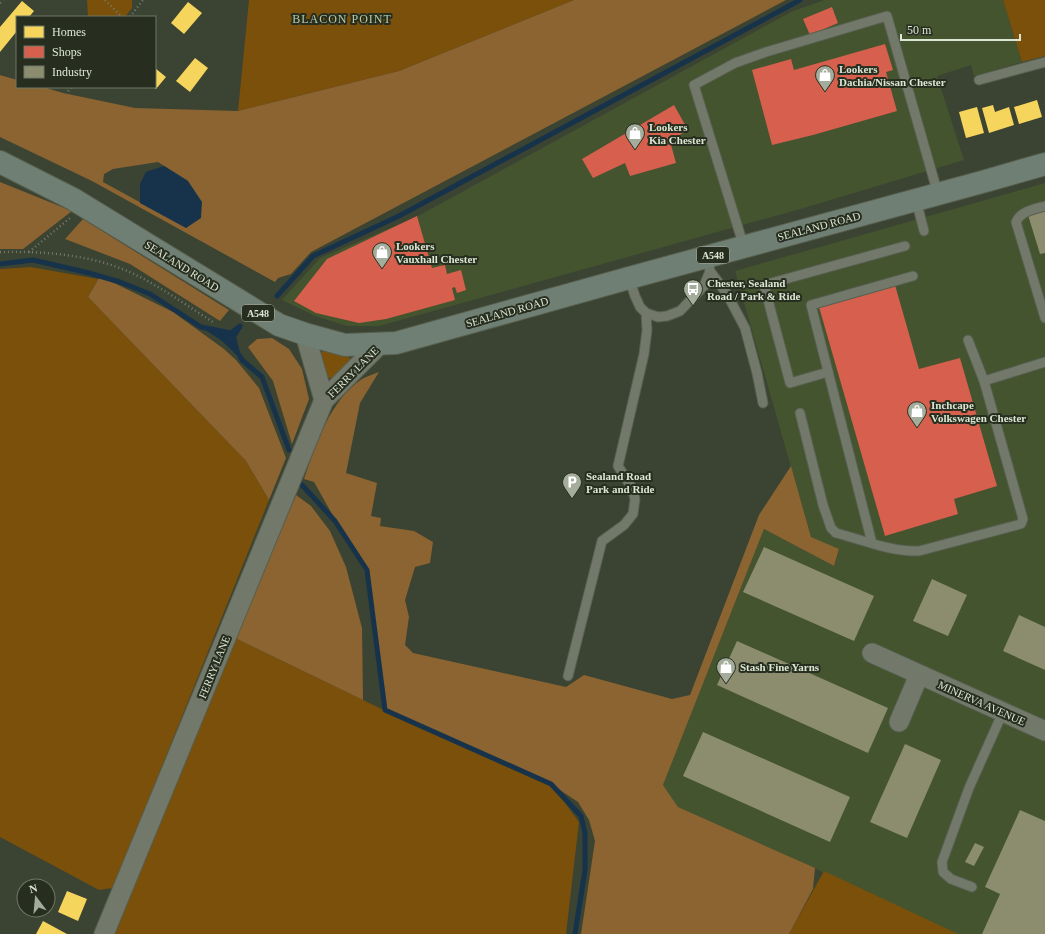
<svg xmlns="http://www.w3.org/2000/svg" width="1045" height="934" font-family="Georgia,serif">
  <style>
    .built { fill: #44542f }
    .green { fill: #7a500a }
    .forest { fill: #8b6431; fill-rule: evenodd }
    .water { fill: #16334b }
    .homes { fill: #f6d55c }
    .shops { fill: #d6604d }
    .industry { fill: #8c8c6e }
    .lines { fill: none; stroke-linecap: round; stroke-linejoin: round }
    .stream { stroke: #16334b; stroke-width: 5 }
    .lane-casing { stroke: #575f4f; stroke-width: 11 }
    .street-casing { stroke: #575f4f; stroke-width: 21 }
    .primary-casing { stroke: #575f4f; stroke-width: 24 }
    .path { stroke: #757b6e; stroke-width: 2.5; stroke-dasharray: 1 3; stroke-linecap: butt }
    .lane { stroke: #72796b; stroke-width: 9 }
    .street { stroke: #72796b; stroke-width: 19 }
    .primary { stroke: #707f74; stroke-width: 22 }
    .labels { text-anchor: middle; stroke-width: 4; stroke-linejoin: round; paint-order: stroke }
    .shield { fill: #272e1f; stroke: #a6af9d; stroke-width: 1 }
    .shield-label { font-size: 10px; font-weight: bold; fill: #dce6d3 }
    .poi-label { font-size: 11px; font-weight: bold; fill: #dce6d3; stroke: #272e1f; text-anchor: start }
    .street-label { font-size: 11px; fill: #dce6d3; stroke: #272e1f }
    .neighbourhood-label { font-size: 12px; letter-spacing: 1px; fill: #b9cca6; stroke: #272e1f }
  </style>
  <rect width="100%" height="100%" fill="#3b4332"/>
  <g class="built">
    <path d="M824,0H1003L1022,62L974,76L971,65L937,76L964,160L804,208L379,326H347L315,316L282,300L320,258L418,216L791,12Z"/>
    <path d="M1045,183V934H940L843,881L678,807L663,785L764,529L834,566L839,550L811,537L735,271Z"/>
  </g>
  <g class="green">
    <path d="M87,0H132V8L125,17H88Z"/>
    <path d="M249,0H574L399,71L238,111Z"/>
    <path d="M1003,0H1045V56L1022,62Z"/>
    <path d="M31,267L98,279L88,297L246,461L269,500L113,888L99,890L0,837V269Z"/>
    <path d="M323,351L348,355L352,362L334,379L325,377L317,356Z"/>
    <path d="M235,638L392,714L551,784L579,822L566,934H114Z"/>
    <path d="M824,871L958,934H789Z"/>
  </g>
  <g class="forest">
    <path d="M574,0H786L311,252L291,274L278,278L275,282L92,181L0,137V75L17,80V87H43L63,93L135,108L238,111L399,71ZM158,162L188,181L187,228L103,182L104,174L113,169Z"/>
    <path d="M0,182L72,211L23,249H0Z"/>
    <path d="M83,219L229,310L220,321L130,264L65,239Z"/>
    <path d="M100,276L173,312L224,349L236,360L259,388L286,458L269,500L246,461L88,297Z"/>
    <path d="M272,338L289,349L302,369L309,399L292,444L273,381L248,347L257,339Z"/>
    <path d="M379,372L360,403L346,473L377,483L371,516L381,518L380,526L414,531L433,542L430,563L415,567L405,600L409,617L405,645L413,653L566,687L584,675L672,699L690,695L759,515L791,466L811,537L839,549L834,566L764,529L663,785L678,807L815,868L813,889L789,934H581L595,841L589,820L578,802L551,784L385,710L367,570L340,528L314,482L304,479C316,444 330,400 362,379C367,376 374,374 379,372Z"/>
    <path d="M296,495L311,506L330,531L346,567L362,628L363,700L235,638Z"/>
  </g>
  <g class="water">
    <path d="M164,166L188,181L202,202L201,218L186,228L140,203V184L146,172Z"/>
    <path d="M238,325L242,328L236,337L242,360L222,341L201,327L231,332Z"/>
  </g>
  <g class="homes">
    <path d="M22,1L34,11L29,17H17V31L0,52V27Z"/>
    <path d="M188,2L202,13L184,34L171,23Z"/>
    <path d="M195,58L208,68L190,92L176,81Z"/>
    <path d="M155,68L166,77L156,89L153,87H155Z"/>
    <path d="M1037,100L1042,117L1019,124L1014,107Z"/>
    <path d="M993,105L995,112L1009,107L1014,125L989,133L982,108Z"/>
    <path d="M977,107L984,133L966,138L959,112Z"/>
    <path d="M67,891L87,899L78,921L58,912Z"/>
    <path d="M43,921L67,934H36Z"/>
  </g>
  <g class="shops">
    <path d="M832,7L838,23L810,35L803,19Z"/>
    <path d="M885,44L893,70L886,72L897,111L813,135L772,145L752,70L791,59L794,70Z"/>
    <path d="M674,105L688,130L670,141L676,163L630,176L625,163L593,178L582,159Z"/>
    <path d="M417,216L432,268L445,265L447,274L461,270L466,290L457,293L455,287L452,288L455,300L386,319L359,323L316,313L294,301L327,259Z"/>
    <path d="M895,285L919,369L960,358L997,486L954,499L958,514L885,536L819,307Z"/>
  </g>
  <g class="industry">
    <path d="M1045,210V253L1040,254L1028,215Z"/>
    <path d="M764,547L874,596L854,641L743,592Z"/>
    <path d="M932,579L967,595L948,636L913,621Z"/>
    <path d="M1019,615L1045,627V670L1003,651Z"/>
    <path d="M737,641L888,708L868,753L717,685Z"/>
    <path d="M703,732L850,797L830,842L683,776Z"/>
    <path d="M905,744L941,760L907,838L870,822Z"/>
    <path d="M1020,810L1045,821V934H982L1000,894L985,887Z"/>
    <path d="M975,843L984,847L974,866L965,862Z"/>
  </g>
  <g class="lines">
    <g class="stream">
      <path d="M0,264L33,260L89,273L120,282L150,294L201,327L231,333L240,326"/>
      <path d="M277,296L313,256L399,216L800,0"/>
      <path d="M240,356L242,360L262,377L289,450"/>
      <path d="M302,485L335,521L367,570L385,710L551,784L581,816L585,833V870L575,934"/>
    </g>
    <defs>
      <g id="lane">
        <path d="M979,80L1045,62"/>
        <path d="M916,200L924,231"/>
        <path d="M1045,206C1034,209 1021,211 1016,222L1045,318"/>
        <path d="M744,247L694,85L735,63L766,52L887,16L938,194"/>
        <path d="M707,256L710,271L727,294L745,328L757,373L763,403"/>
        <path d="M646,313L658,317L667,316L680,311L704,286L710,271"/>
        <path d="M828,372L790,383L764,285L905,246"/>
        <path d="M984,381L1045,362"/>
        <path d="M800,413L823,505L831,528L836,533C863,540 891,552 919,551L1021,524L1023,519L984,381L968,340"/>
        <path d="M872,543L811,305L913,276"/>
        <path d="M568,676L602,541L624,525L633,514L635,499L632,488L618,466L644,354L647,330L646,313L640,307L635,296L629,278"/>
        <path d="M972,887L951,879L943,872L942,862L969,788L1003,712"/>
      </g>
      <g id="street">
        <path d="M324,400L381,343"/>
        <path d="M872,653L1045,731"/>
        <path d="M899,722L919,675"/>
        <path d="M104,934L324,400L305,334"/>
      </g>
      <path id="primary" d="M0,162L73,199L279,325L305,334L345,345L396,343L629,278L982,182L1045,164"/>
    </defs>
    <use href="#lane" class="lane-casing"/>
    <use href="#street" class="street-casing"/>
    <use href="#primary" class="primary-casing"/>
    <g class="path">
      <path d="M105,0L122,17"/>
      <path d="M0,3L3,0"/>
      <path d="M130,17L143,0"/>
      <path d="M68,91L72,87"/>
      <path d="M0,252C47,251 98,255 140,277C165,290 189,307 213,322"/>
      <path d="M29,252L70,218"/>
    </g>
    <use href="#lane" class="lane"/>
    <use href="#street" class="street"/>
    <use href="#primary" class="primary"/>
  </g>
  <defs>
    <symbol id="shop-pin" viewBox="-11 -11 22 30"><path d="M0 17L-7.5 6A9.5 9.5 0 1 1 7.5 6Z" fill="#a4ad9b" stroke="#272e1f"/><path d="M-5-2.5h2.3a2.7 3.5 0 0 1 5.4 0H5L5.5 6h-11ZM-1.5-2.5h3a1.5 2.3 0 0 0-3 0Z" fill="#fff"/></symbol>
    <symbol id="bus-pin" viewBox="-11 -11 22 30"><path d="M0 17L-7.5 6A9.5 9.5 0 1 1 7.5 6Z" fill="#a4ad9b" stroke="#272e1f"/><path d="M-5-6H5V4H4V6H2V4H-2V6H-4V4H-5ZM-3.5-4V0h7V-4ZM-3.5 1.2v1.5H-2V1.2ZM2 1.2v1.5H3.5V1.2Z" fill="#fff"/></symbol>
    <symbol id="parking-pin" viewBox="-11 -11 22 30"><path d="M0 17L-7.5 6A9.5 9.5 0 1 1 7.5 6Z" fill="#a4ad9b" stroke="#272e1f"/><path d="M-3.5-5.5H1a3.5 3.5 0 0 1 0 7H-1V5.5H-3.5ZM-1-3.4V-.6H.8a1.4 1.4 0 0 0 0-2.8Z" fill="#fff"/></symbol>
  </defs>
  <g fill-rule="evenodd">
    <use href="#shop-pin" x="814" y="64" width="22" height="30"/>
    <use href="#shop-pin" x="624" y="122" width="22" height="30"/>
    <use href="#shop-pin" x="371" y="241" width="22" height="30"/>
    <use href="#bus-pin" x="682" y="278" width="22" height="30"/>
    <use href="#shop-pin" x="906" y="400" width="22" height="30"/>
    <use href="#parking-pin" x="561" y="471" width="22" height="30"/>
    <use href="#shop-pin" x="715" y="656" width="22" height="30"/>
  </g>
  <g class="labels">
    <g class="shield">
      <rect x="697" y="247" width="32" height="16" rx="3"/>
      <rect x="242" y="305" width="32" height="16" rx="3"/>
    </g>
    <g class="shield-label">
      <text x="713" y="259">A548</text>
      <text x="258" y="317">A548</text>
    </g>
    <g class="poi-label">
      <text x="839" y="73">Lookers<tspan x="839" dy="13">Dachia/Nissan Chester</tspan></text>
      <text x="649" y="131">Lookers<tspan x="649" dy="13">Kia Chester</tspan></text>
      <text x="396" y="250">Lookers<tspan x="396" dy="13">Vauxhall Chester</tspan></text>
      <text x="707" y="287">Chester, Sealand<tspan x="707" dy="13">Road / Park &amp; Ride</tspan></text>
      <text x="931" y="409">Inchcape<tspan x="931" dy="13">Volkswagen Chester</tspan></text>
      <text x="586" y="480">Sealand Road<tspan x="586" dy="13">Park and Ride</tspan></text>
      <text x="740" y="671">Stash Fine Yarns</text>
    </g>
    <g class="street-label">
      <text transform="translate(819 226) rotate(-15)" y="4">SEALAND ROAD</text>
      <text transform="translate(182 266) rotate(32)" y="4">SEALAND ROAD</text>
      <text transform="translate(507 312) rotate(-16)" y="4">SEALAND ROAD</text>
      <text transform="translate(353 372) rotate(-45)" y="4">FERRY LANE</text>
      <text transform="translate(214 667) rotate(-68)" y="4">FERRY LANE</text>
      <text transform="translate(982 703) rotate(24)" y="4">MINERVA AVENUE</text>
    </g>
    <g class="neighbourhood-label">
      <text x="342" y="23">BLACON POINT</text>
    </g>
  </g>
  <rect x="16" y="16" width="140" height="72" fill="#272e1f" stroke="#6f7867"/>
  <rect x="24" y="26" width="20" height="12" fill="#f6d55c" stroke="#6f7867"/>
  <text x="52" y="36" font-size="12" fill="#dce6d3">Homes</text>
  <rect x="24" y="46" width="20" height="12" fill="#d6604d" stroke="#6f7867"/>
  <text x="52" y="56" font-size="12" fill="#dce6d3">Shops</text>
  <rect x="24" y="66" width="20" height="12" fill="#8c8c6e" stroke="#6f7867"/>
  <text x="52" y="76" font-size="12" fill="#dce6d3">Industry</text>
  <g transform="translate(36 898) rotate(344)"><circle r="19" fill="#272e1f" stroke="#6f7867"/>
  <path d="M0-3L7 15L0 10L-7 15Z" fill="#a4ad9b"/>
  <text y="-6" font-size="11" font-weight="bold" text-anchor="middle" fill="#dce6d3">N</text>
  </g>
  <path d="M901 34v6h119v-6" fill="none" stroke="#dce6d3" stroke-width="2"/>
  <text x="907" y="34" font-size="12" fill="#dce6d3" stroke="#272e1f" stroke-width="3" paint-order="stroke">50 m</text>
</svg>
